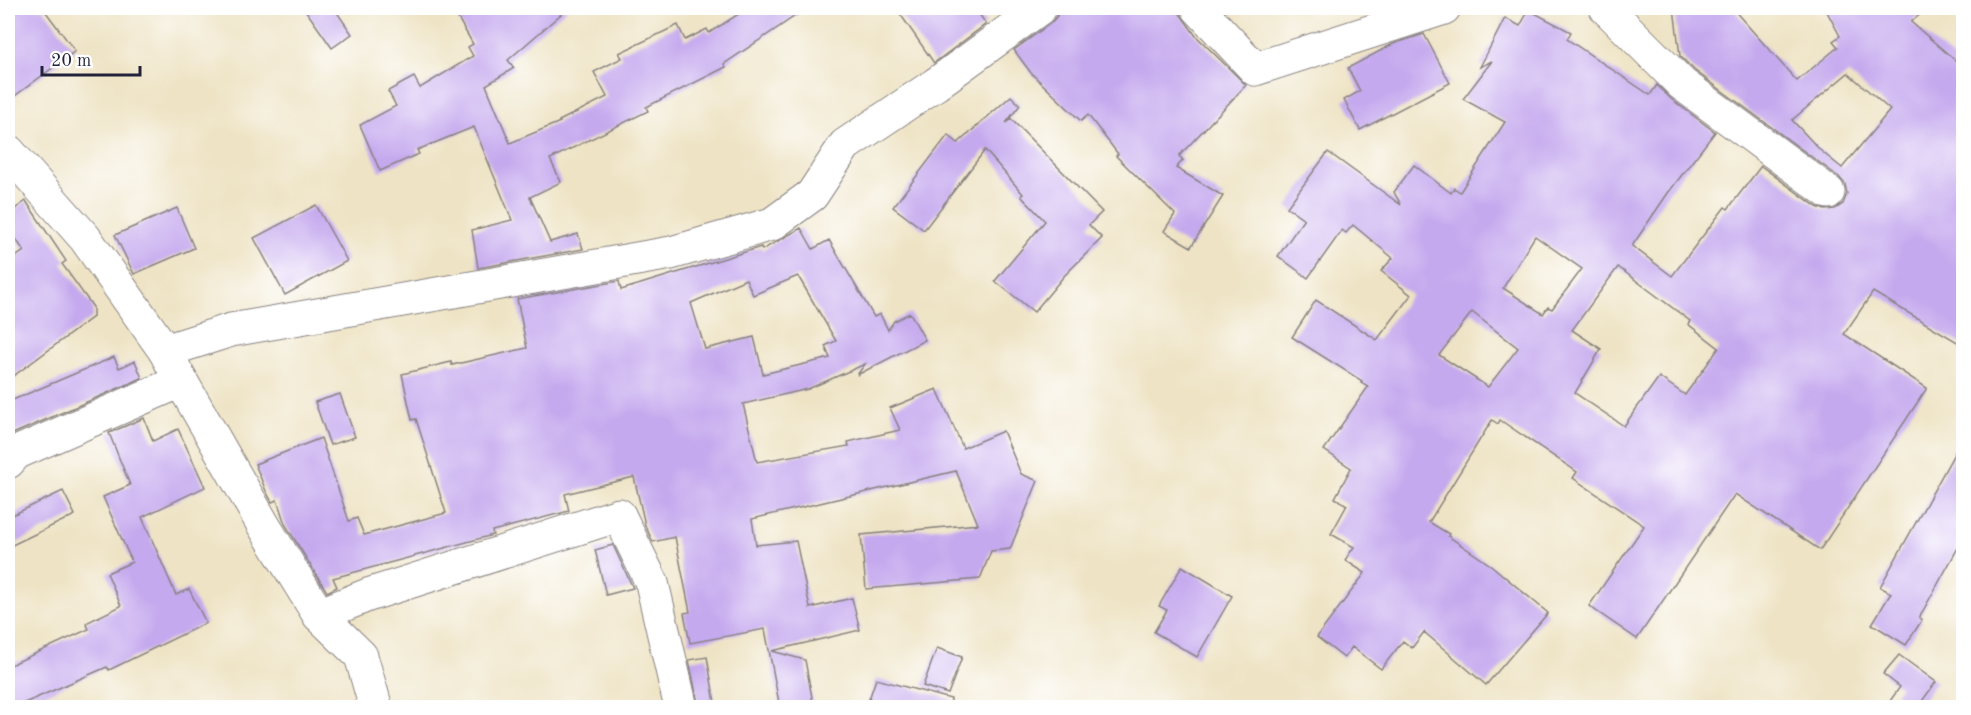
<svg xmlns="http://www.w3.org/2000/svg" width="1971" height="715" font-family="'Old Standard TT',serif">
  <style>
    .building { fill: #c5a9ee; fill-rule: evenodd }
    .lines { fill: none; stroke-linecap: round; stroke-linejoin: round }
    .street-casing { stroke: #888280; stroke-width: 35 }
    .street { stroke: #fff; stroke-width: 33 }
  </style>
  <rect width="100%" height="100%" fill="#fff"/>
  <filter id="ink" filterUnits="userSpaceOnUse"><feTurbulence type="fractalNoise" baseFrequency=".0167" numOctaves="2"/><feDisplacementMap in="SourceGraphic" scale="12" xChannelSelector="R" yChannelSelector="G"/><feConvolveMatrix kernelMatrix="1 2 1 2 8 2 1 2 1" color-interpolation-filters="sRGB"/></filter>
  <filter id="wash" filterUnits="userSpaceOnUse"><feTurbulence type="fractalNoise" baseFrequency=".008" numOctaves="4" result="noise"/><feDisplacementMap in="SourceGraphic" scale="24" xChannelSelector="R" yChannelSelector="G"/><feGaussianBlur stdDeviation="1.35" result="paint"/><feColorMatrix in="noise" values="0 0 0 0 0 0 0 0 0 0 0 0 0 0 0 0 0 1.4 0 .05"/><feComposite in="paint" operator="in"/></filter>
  <g filter="url(#wash)">
    <rect width="100%" height="100%" fill="#eee3c4"/>
    <g id="blocks">
      <g class="building">
        <path d="M8,8H43L75,51L8,101Z"/>
        <path d="M304,8H334L352,34L332,48Z"/>
        <path d="M452,8H568L508,60L514,68L486,85L510,143L560,122L559,121L607,97L594,72L622,58L619,53L678,25L685,40L707,29L709,33L748,8H807L724,64L726,67L646,107L648,111L550,159L561,182L530,197L550,242L578,234L583,249L478,268L472,230L512,220L474,127L417,150L419,154L380,171L360,125L396,106L388,91L414,77L420,88L473,56L468,47L473,44Z"/>
        <path d="M896,8H975L986,24L934,63Z"/>
        <path d="M1058,8H1176L1196,36L1246,85L1179,156L1183,160L1176,168L1223,196L1191,247L1164,231L1175,214L1116,156L1118,154L1088,115L1081,121L1031,73L1014,50L1051,23L1057,16Z"/>
        <path d="M1674,8H1732L1797,81L1838,47L1833,41L1840,36L1825,8H1928L1911,22L1964,68V346L1873,292L1844,334L1927,388L1820,550L1735,494L1637,639L1589,606L1644,526L1573,478L1577,472L1500,420L1498,424L1492,420L1429,522L1449,534L1448,536L1492,566L1548,613L1486,685L1424,632L1412,648L1403,641L1381,669L1352,647L1344,658L1317,637L1365,573L1345,560L1354,547L1331,534L1347,505L1335,498L1351,468L1324,450L1368,387L1361,383L1362,381L1292,337L1316,300L1377,340L1411,295L1381,271L1393,258L1353,225L1346,233L1342,230L1308,278L1278,256L1304,219L1287,207L1328,152L1401,205L1394,192L1414,165L1451,193L1454,188L1460,192L1505,122L1463,99L1492,61L1480,67L1505,18L1520,26L1529,10L1571,32L1567,39L1650,95L1657,85L1671,99L1715,132L1668,193L1632,246L1672,276L1725,207L1728,209L1761,166L1817,207L1825,210L1835,209L1843,204L1847,194L1845,184L1839,177L1694,70L1680,56ZM1848,73L1890,110L1842,168L1821,151L1792,120ZM1535,236L1582,269L1552,309L1548,307L1543,314L1503,288ZM1618,267L1690,321L1688,324L1719,348L1685,395L1659,377L1624,426L1575,393L1601,349L1572,330ZM1472,312L1518,348L1488,387L1439,355Z"/>
        <path d="M1424,34L1450,83L1360,130L1344,100L1360,91L1348,68L1393,44Z"/>
        <path d="M1011,96L1020,105L1006,123L1011,119L1102,212L1089,225L1102,238L1064,276L1034,312L995,281L1045,221L1021,196L1023,194L985,150L924,230L893,207L948,135L958,143Z"/>
        <path d="M26,201L66,261L62,264L93,307V317L8,380V262L24,251L8,227V214Z"/>
        <path d="M316,205L347,261L285,295L254,238Z"/>
        <path d="M177,208L194,248L134,274L115,235Z"/>
        <path d="M801,228L813,249L829,240L874,317L880,314L888,330L894,321L910,313L925,340L857,375L865,364L808,389L743,404L757,462L849,446L848,442L900,430L890,408L937,389L963,448L1003,431L1021,474L1038,481L1010,549L991,551L980,579L866,589L861,535L978,524L956,471L752,519L756,545L796,541L810,608L852,598L860,630L772,651L805,660L814,708H780L765,629L690,643L684,613L690,612L675,537L653,542L645,525L634,477L565,494L569,511L492,531L493,535L333,578L337,587L327,592L285,524L277,500L272,502L266,491L255,464L321,438L349,521L357,518L364,535L446,513L416,419L412,420L402,374L451,362L452,365L527,348L517,299L619,281L621,290L761,247L762,250ZM798,276L836,341L825,346L830,358L763,374L754,337L705,349L691,303L746,279L753,295Z"/>
        <path d="M114,357L119,368L135,361L142,378L8,436V402Z"/>
        <path d="M340,394L355,437L330,445L315,402Z"/>
        <path d="M144,418L153,441L178,429L205,487L142,517L176,595L189,589L206,623L109,670L107,667L13,708L8,695V666L89,629L86,623L121,606L107,573L132,562L103,497L130,485L109,433Z"/>
        <path d="M1964,436V537L1919,618L1922,620L1906,645L1872,624L1891,593L1880,587Z"/>
        <path d="M63,491L75,515L8,547V517Z"/>
        <path d="M613,545L633,588L606,595L595,550Z"/>
        <path d="M1182,566L1232,596L1197,657L1154,632L1167,610L1159,606Z"/>
        <path d="M937,648L962,657L948,694L923,686Z"/>
        <path d="M1899,655L1936,682L1917,708H1885L1900,687L1883,674Z"/>
        <path d="M707,657L716,708H699L689,660Z"/>
        <path d="M876,679L951,699L950,708H866Z"/>
      </g>
    </g>
  </g>
  <g filter="url(#ink)">
    <use href="#blocks" fill-opacity="0" stroke="#888280" stroke-width="1.5"/>
    <g class="lines">
      <defs>
        <g id="street">
          <path d="M1198,8L1255,69L1444,8"/>
          <path d="M1606,8L1682,84L1828,192"/>
          <path d="M8,151L85,238L165,351"/>
          <path d="M181,381L264,526L319,615L368,595L619,515L652,583L681,708"/>
          <path d="M8,462L16,453L181,381L165,351L231,330L671,253L772,224L812,195L845,145L936,84L1040,8"/>
          <path d="M319,615L361,656L376,708"/>
        </g>
      </defs>
      <use href="#street" class="street-casing"/>
      <use href="#street" class="street"/>
    </g>
  </g>
  <rect width="1971" height="715" fill="none" stroke="#fff" stroke-width="30"/>
  <path d="M42 66v9h98v-9" fill="none" stroke="#22223b" stroke-width="3"/>
  <text x="51" y="66" font-size="18" fill="#22223b" stroke="#ffffff" stroke-width="4.5" paint-order="stroke">20 m</text>
</svg>
